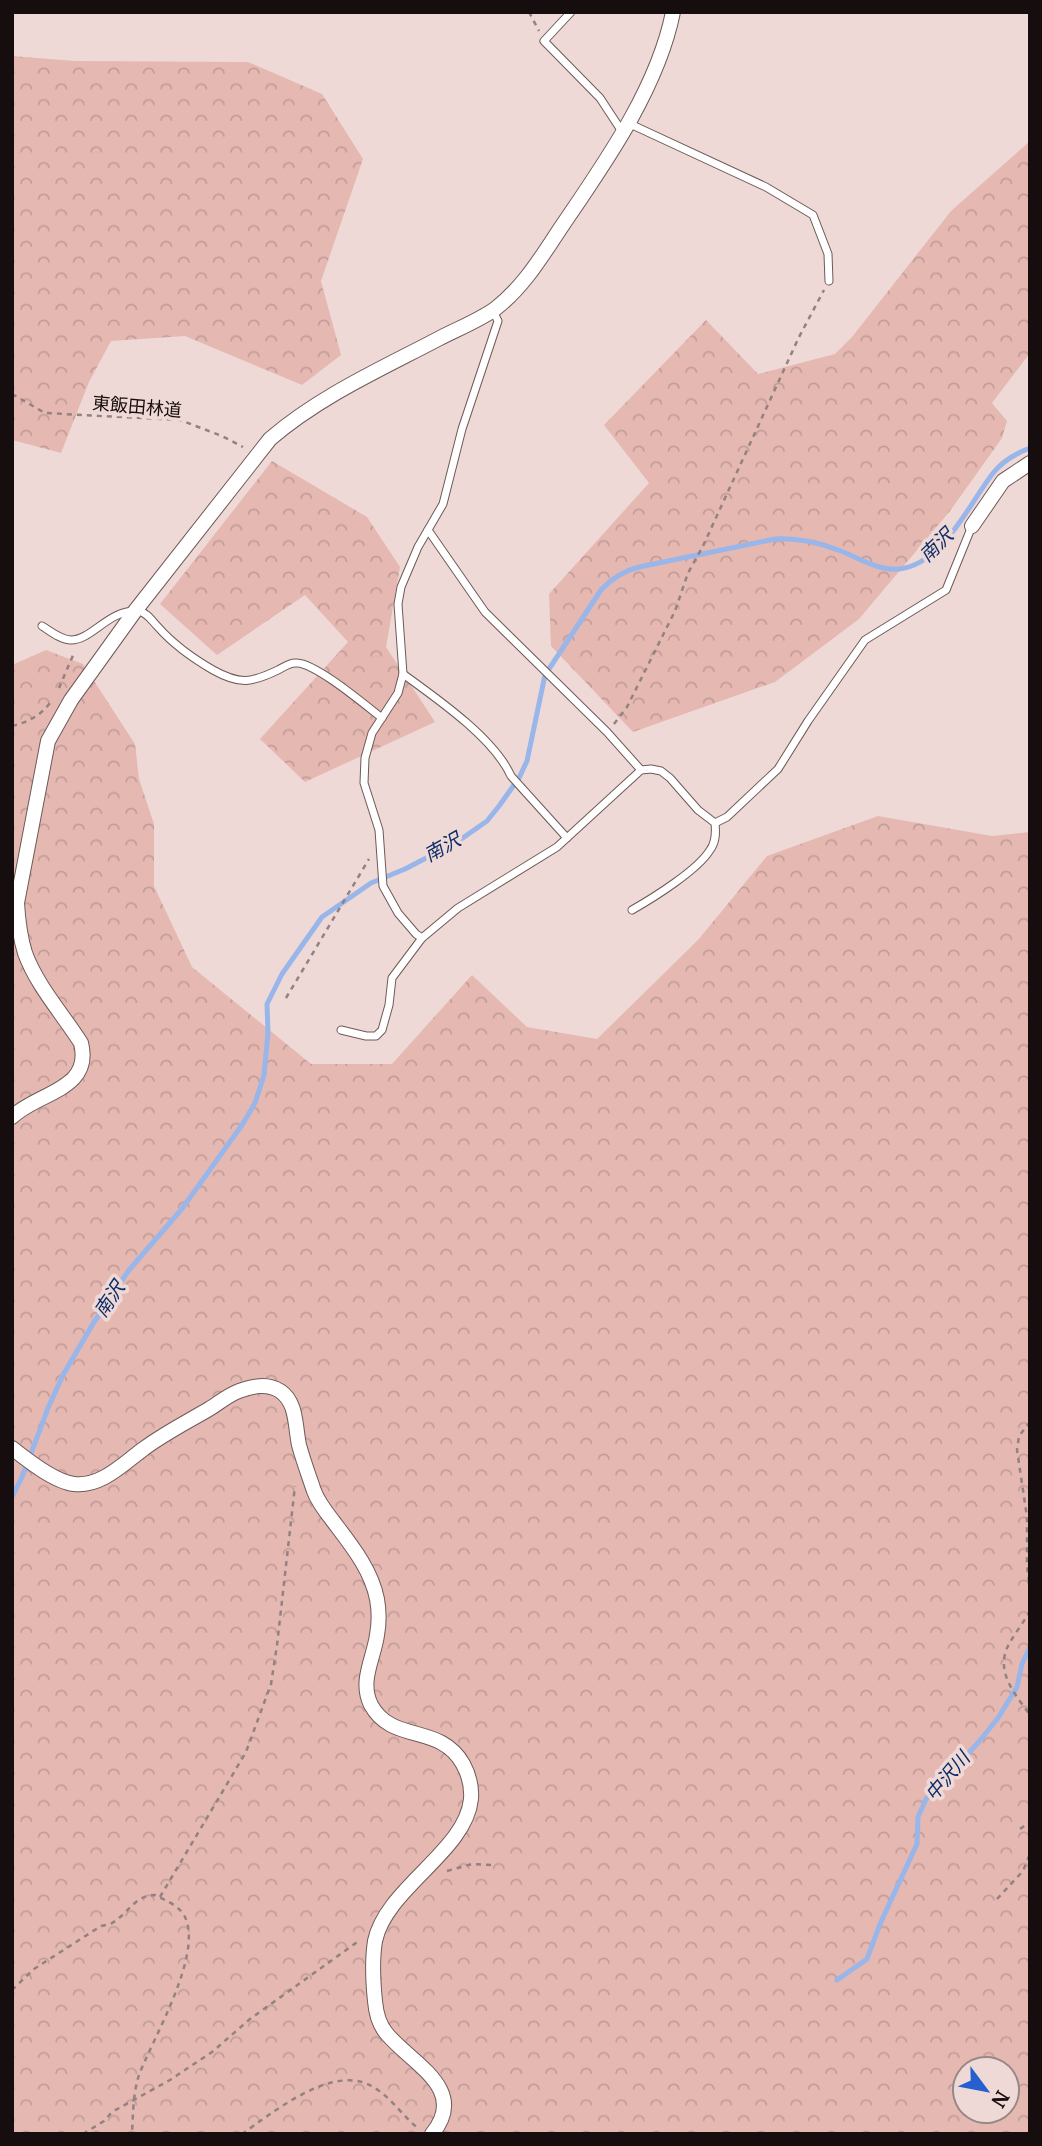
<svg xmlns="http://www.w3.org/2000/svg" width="1042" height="2146" font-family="Merriweather,'Noto Sans JP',serif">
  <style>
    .forest { fill: url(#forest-crowns); fill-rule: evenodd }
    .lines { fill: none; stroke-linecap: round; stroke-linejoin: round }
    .stream { stroke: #98b6ea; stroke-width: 5 }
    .service-casing { stroke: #6d5a58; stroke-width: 9 }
    .minor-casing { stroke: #6d5a58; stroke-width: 16 }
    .path { stroke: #928280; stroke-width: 2.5; stroke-dasharray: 5 5; stroke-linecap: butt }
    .service { stroke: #fff; stroke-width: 7 }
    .minor { stroke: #fff; stroke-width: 14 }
    .labels { text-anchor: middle; stroke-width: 7; stroke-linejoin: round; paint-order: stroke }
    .street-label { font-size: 18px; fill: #160e0e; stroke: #efd9d6 }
    .water-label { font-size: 19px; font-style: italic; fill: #0c2c68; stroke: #efd9d6 }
  </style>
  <defs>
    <pattern id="forest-crowns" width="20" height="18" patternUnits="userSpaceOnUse" patternTransform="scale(1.75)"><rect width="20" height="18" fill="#e5b8b2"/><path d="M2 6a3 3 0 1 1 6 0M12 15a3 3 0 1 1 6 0" fill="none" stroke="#c49d98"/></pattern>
  </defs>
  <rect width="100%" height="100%" fill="#efd9d6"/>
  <g class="forest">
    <path d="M12,56L75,61L248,62L322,94L363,159L321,281L341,355L302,385L185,336L111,341L89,382L61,453L12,440Z"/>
    <path d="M1030,141V353L992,403L1007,421L1002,438L950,511L859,619L775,682L633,732L551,646L549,594L649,483L604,425L706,320L758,374L835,354L852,337L951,211Z"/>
    <path d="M272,461L367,517L400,567L386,647L435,722L305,782L260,739L348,642L305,595L217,655L160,604Z"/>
    <path d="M46,650L83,664L135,744L139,779L154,824V886L192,967L311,1064H392L472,975L527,1027L597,1039L698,940L767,856L878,816L992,836L1030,832V2134H12V665ZM965,2069H1007V2111H965Z"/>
  </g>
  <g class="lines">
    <g class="stream">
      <path d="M12,1497L23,1475L48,1408L63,1375L94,1322L129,1270L181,1210L242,1125L255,1103L264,1075L268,1033L267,1004L282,974L322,917L371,883L405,869L457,842L487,821L499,806L519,778L527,761L545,675L601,590C612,578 623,571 639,567L775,539C797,538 817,542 838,550C856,556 879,572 899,569C944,564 969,503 994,472C1003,461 1017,453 1030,448"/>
      <path d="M837,1980L867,1959L880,1924L917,1844L918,1817L926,1799L977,1744L998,1718L1017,1687L1022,1664L1030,1647"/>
    </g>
    <defs>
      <g id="service">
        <path d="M571,12L544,41L600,98L623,133"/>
        <path d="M628,123L766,187L813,215L828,254L829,281"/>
        <path d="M428,530L485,612L607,732L641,770"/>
        <path d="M42,626C50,631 61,640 71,640C92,640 109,609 138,611C147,612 152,621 158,627C173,644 194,659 213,670C240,685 251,683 278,670C284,667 290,662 297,663C317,664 365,705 382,718"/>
        <path d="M403,674C436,698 494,738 511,776L567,838"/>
        <path d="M715,823L727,817L778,769L808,721L865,640L946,590L972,526"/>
        <path d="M422,938L416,934L398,913L383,886L379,830L364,783L365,758L372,733L398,693L403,674L398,604L401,587L418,547L443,504L462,429L498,321L493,311"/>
        <path d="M341,1030L366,1036H376L382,1030L389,1005L392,978L422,938L458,908L557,847L641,770L651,769L661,771L670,778L698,810L715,823C716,833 716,842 710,850C698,870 653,898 632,910"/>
      </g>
      <g id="minor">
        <path d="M972,526L1003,481L1030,463"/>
        <path d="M12,1117C38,1092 93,1090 81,1043C62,1013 37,986 25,953C20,937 18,920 17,903L48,741L71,700L135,611L270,439C320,396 381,369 438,339C457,329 478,321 495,309C525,286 543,254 564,223C607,160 658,87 673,12"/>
        <path d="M12,1448C27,1460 55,1482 74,1484C101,1487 123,1464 142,1450C163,1434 187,1422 209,1409C219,1403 228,1395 239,1391C253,1386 267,1383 280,1391C297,1402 295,1426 299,1445C303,1460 309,1476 314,1491C318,1502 326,1512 333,1521C351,1545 371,1569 377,1599C379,1610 379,1624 377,1635C374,1658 359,1681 371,1705C392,1744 440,1723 463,1764C469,1775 472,1786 471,1799C466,1851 386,1888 375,1941C372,1960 373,1982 375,2001C376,2013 379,2025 387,2034C412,2064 469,2089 432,2134"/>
      </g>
    </defs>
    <use href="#service" class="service-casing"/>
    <use href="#minor" class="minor-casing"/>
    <g class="path">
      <path d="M529,12L539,31"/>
      <path d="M12,394L45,413L180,420L222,436L243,447"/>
      <path d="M59,688L74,653"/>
      <path d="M614,724L627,707L675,611L688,573L703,546L799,337L824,290"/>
      <path d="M12,726C28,722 40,716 50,703"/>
      <path d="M286,998L369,859"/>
      <path d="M1030,1422L1019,1436L1017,1450L1027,1517V1565L1030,1591"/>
      <path d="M1030,1611C1024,1622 1015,1633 1009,1644C994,1671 1015,1694 1030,1715"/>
      <path d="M1020,1829L1030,1822"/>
      <path d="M447,1871L472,1864L492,1865"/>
      <path d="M160,1897L246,1752L271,1684L277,1645L295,1486"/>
      <path d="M997,1899L1023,1871L1030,1854"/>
      <path d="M12,1990L34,1969L101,1926C105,1925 109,1925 112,1923C128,1914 135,1895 155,1895C165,1900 180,1906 185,1917C203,1955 153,2038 139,2075C133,2093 133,2115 132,2134"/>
      <path d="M83,2134L104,2121L112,2112L170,2080L212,2052L250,2019L360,1940"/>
      <path d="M242,2134C272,2113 326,2069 365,2083C388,2092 401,2115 419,2129"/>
    </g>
    <use href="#service" class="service"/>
    <use href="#minor" class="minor"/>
  </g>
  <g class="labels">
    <g class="street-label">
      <text transform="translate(137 407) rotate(5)" y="6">東飯田林道</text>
    </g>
    <g class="water-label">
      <text transform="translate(936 545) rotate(-44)" y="7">南沢</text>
      <text transform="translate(442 847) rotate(-29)" y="7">南沢</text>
      <text transform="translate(109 1299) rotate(-56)" y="7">南沢</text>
      <text transform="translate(947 1776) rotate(-50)" y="7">中沢川</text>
    </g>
  </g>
  <rect width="1042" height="2146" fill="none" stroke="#160e0e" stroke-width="28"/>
  <g transform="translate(986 2090) rotate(122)"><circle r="33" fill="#efd9d6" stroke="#988886" stroke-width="2"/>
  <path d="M0-5L12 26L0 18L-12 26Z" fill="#2660ce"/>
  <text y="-10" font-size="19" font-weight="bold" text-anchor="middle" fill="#160e0e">N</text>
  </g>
</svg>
